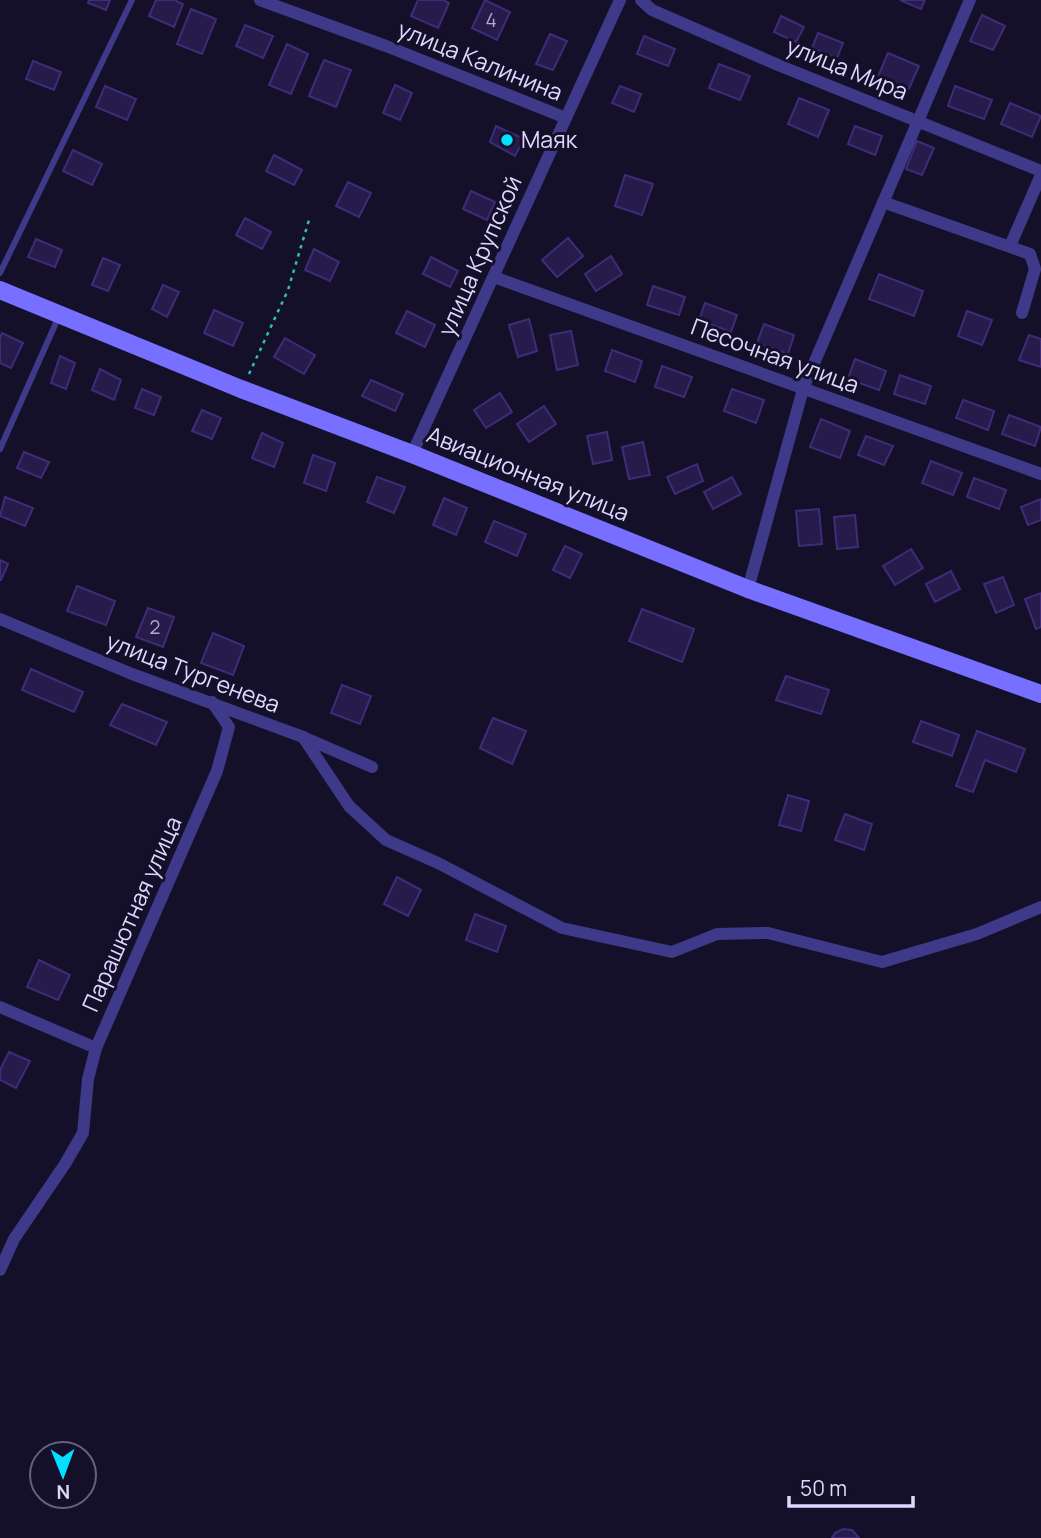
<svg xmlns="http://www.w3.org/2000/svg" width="1041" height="1538" font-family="Manrope,sans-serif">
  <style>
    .building { fill: #261b4b; stroke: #3e2c78; stroke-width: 2 }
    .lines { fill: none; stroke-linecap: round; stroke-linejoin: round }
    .path { stroke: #2cbfbb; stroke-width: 2.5; stroke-dasharray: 3.5 5; stroke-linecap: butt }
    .lane { stroke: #3f398a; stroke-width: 6 }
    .street { stroke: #3f398a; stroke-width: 12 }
    .secondary { stroke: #776fff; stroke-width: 18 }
    .poi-dot { fill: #04deff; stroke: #15102a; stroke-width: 2.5 }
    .labels { text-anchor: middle; stroke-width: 6; stroke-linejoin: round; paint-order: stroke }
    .number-label { font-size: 19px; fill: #b0a9d2 }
    .street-label { font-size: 23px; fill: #ded8ff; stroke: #15102a }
    .poi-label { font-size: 23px; fill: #ded8ff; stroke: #15102a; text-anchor: start }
  </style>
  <rect width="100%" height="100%" fill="#15102a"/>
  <g class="building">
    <path d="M89,0H110L106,10L88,3Z"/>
    <path d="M156,0H174L183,4L174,27L149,16Z"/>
    <path d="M418,0H443L449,3L438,28L411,16Z"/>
    <path d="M485,0L510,12L497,40L472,28Z"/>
    <path d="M900,0H925L921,9Z"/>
    <path d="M191,9L216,19L202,54L177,44Z"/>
    <path d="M982,15L1005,26L993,50L970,41Z"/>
    <path d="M781,16L804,27L796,42L774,32Z"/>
    <path d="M245,25L273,36L263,58L236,46Z"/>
    <path d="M818,33L843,43L837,58L812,48Z"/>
    <path d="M550,34L567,41L553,70L536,64Z"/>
    <path d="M644,36L675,49L668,66L637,54Z"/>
    <path d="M287,44L308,54L291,94L269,85Z"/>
    <path d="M888,53L919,66L907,93L876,81Z"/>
    <path d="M324,60L351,70L336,107L309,96Z"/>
    <path d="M33,61L61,72L54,90L26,79Z"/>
    <path d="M719,64L750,76L740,100L709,88Z"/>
    <path d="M395,85L412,93L400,120L383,113Z"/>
    <path d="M105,86L136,99L127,120L96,107Z"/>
    <path d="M620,86L641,94L634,112L612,103Z"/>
    <path d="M955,86L992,100L984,119L948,106Z"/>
    <path d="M799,98L829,110L818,137L788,124Z"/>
    <path d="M1010,103L1041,116L1032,137L1001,124Z"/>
    <path d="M496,126L524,139L515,156L490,142Z"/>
    <path d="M855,126L882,136L875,155L848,144Z"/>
    <path d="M917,141L934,148L922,175L906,169Z"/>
    <path d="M73,150L102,164L92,185L63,171Z"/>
    <path d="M274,155L302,170L294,185L266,171Z"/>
    <path d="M625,175L653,184L642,215L615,206Z"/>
    <path d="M348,182L371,193L359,217L336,206Z"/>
    <path d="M471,191L495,202L487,220L463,209Z"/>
    <path d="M245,218L271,232L262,249L236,235Z"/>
    <path d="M568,238L583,256L557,277L542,260Z"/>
    <path d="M36,239L62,250L55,267L28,257Z"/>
    <path d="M314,249L339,262L330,281L305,270Z"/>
    <path d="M611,256L622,274L596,291L585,274Z"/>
    <path d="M431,257L458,271L450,287L423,274Z"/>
    <path d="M103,258L120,265L108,291L92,285Z"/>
    <path d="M879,274L923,291L914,316L869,299Z"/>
    <path d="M163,285L179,292L167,317L152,309Z"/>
    <path d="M653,286L685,297L679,315L647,305Z"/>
    <path d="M705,303L737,315L731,332L699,320Z"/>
    <path d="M214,310L243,323L233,346L204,333Z"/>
    <path d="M407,311L435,325L425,347L396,333Z"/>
    <path d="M967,311L992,320L982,345L958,336Z"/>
    <path d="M529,319L537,351L518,357L509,325Z"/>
    <path d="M764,324L794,335L788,354L757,343Z"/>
    <path d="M571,331L578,365L557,370L550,335Z"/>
    <path d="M2,333L23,343L11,368L0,363V338Z"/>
    <path d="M1029,335L1041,339V367L1019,360Z"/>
    <path d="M285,338L315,355L304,374L274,357Z"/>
    <path d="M612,350L642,361L635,382L605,371Z"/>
    <path d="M60,356L75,363L66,389L51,383Z"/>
    <path d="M855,359L886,371L879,390L848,379Z"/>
    <path d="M662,366L692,377L684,397L655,387Z"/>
    <path d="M100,369L121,380L114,400L92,390Z"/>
    <path d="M900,375L931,386L925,404L894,394Z"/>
    <path d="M371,380L403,394L395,411L362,396Z"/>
    <path d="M142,389L161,397L154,415L135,408Z"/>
    <path d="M732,389L764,400L756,423L724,411Z"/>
    <path d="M500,393L512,412L486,428L474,410Z"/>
    <path d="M963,400L994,411L988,430L956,418Z"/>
    <path d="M544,406L556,424L529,442L517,424Z"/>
    <path d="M202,410L221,418L212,439L192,431Z"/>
    <path d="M1009,415L1041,427L1035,446L1002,434Z"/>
    <path d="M821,419L850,431L840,458L810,447Z"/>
    <path d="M607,432L612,460L593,464L587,436Z"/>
    <path d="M262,433L283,443L274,467L252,458Z"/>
    <path d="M866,436L893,446L884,465L858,455Z"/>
    <path d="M643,442L650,475L629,479L622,447Z"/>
    <path d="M24,452L49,462L41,478L17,468Z"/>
    <path d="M313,455L335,463L326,491L304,483Z"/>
    <path d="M931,461L962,473L953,495L922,483Z"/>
    <path d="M697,464L703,481L675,494L667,477Z"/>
    <path d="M377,477L405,487L394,513L367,502Z"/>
    <path d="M732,477L741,494L713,509L704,492Z"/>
    <path d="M974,478L1006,490L999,509L967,497Z"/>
    <path d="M5,497L33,508L25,526L0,516Z"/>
    <path d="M444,498L467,508L456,535L433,525Z"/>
    <path d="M1041,499V520L1028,525L1021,507Z"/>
    <path d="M819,509L822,544L799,546L796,511Z"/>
    <path d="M855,515L858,547L837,549L834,517Z"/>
    <path d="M494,521L526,534L517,556L485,542Z"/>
    <path d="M565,546L582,554L570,578L553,570Z"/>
    <path d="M911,549L923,568L895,585L883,566Z"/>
    <path d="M0,560L8,564L1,580H0Z"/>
    <path d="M951,571L960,589L935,602L926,584Z"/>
    <path d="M1003,577L1014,605L996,613L984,584Z"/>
    <path d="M77,586L115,601L106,625L67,611Z"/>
    <path d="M1041,593V627L1036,629L1025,599Z"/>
    <path d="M148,608L174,617L163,647L136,637Z"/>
    <path d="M642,609L694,629L682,662L629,641Z"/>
    <path d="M213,633L244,646L233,675L201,663Z"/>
    <path d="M31,669L83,692L74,712L22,690Z"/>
    <path d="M786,676L829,690L821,714L776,700Z"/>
    <path d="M342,685L371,696L360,724L331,713Z"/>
    <path d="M122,704L167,722L156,745L110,725Z"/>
    <path d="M493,718L526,731L512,764L480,748Z"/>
    <path d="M921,721L959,735L952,756L913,742Z"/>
    <path d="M977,731L1025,749L1016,772L985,760L973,792L956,786Z"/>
    <path d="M788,795L809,801L801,831L779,825Z"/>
    <path d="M845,814L872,824L864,850L835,840Z"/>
    <path d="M397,877L421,890L408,916L384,904Z"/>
    <path d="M475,914L506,926L497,952L466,940Z"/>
    <path d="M39,960L70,975L58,1000L27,987Z"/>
    <path d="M9,1052L30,1061L16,1088L0,1080V1070Z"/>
    <path d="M843,1529L852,1530L859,1538H832L835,1533Z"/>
  </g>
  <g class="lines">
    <path class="path" d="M249,374L288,290L309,220"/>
    <g class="lane">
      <path d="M0,273L132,0"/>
      <path d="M0,449L59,316"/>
    </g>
    <g class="street">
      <path d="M260,0L386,46L566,118"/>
      <path d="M641,0L652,10L778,65L1041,171"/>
      <path d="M883,202L1030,254L1035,269L1022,313"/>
      <path d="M1010,246L1041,175"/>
      <path d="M494,277L1041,474"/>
      <path d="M412,454L620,0"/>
      <path d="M748,589L803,389L970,0"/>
      <path d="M0,619L132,674L303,737L372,767"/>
      <path d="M303,737L349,806L386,840L438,863L562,928L672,952L717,934L768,933L882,962L977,934L1041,907"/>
      <path d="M0,1007L96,1048L217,771L229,727L212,702"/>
      <path d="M0,1270L14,1239L65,1164L83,1133L88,1079L96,1048"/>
    </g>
    <path class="secondary" d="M0,290L241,389L412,454L748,589L1041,694"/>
  </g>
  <circle class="poi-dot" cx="507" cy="140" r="7"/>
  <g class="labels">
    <g class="number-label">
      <text x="491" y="27">4</text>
      <text x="155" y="634">2</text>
    </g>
    <g class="street-label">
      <text transform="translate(480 61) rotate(22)" y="8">улица Калинина</text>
      <text transform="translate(847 69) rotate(22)" y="8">улица Мира</text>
      <text transform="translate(480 256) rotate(-66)" y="8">улица Крупской</text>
      <text transform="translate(775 356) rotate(20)" y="8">Песочная улица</text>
      <text transform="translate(528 474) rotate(22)" y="8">Авиационная улица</text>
      <text transform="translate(193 673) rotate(21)" y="8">улица Тургенева</text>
      <text transform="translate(132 914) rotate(-66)" y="8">Парашютная улица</text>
    </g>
    <g class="poi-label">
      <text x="521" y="148">Маяк</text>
    </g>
  </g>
  <g transform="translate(63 1475) rotate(179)"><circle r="33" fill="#15102a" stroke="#65607f" stroke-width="2"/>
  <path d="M0-5L12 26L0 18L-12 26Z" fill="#04deff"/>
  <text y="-10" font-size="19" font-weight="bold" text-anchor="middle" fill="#ded8ff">N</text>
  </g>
  <path d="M789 1496v10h124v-10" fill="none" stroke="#ded8ff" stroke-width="3.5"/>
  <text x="800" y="1496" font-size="21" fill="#ded8ff" stroke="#15102a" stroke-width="5" paint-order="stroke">50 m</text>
</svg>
